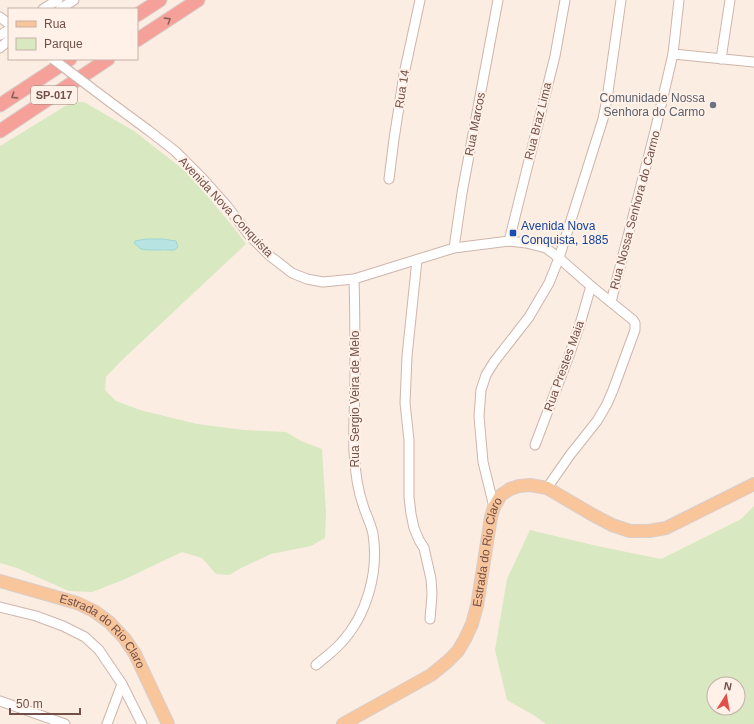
<svg xmlns="http://www.w3.org/2000/svg" width="754" height="724" font-family="Helvetica,sans-serif">
  <style>
    .green { fill: #d8e8c1; fill-rule: evenodd }
    .water { fill: #b7e4e2; stroke: #9dd6d4 }
    .lines { fill: none; stroke-linecap: round; stroke-linejoin: round }
    .minor-casing { stroke: #ceb5ac; stroke-width: 11 }
    .major-casing { stroke: #d8cecc; stroke-width: 14 }
    .highway-casing { stroke: #d8cecc; stroke-width: 15 }
    .minor { stroke: #fff; stroke-width: 9 }
    .major { stroke: #f9c59b; stroke-width: 12 }
    .highway { stroke: #f5a199; stroke-width: 13 }
    .minor-bridge-casing { stroke: #ceb5ac; stroke-width: 11; stroke-linecap: butt }
    .minor-bridge { stroke: #fff; stroke-width: 9 }
    .oneway { stroke: #8c6059 }
    .worship-dot { fill: #6b7280; stroke: #fff1e7; stroke-width: 1.5 }
    .transit-dot { fill: #1a4fb4; stroke: #fff1e7; stroke-width: 1.5 }
    .labels { text-anchor: middle; stroke-width: 4; stroke-linejoin: round; paint-order: stroke }
    .shield { fill: #fff1e7; stroke: #9c8078; stroke-width: 1 }
    .shield-label { font-size: 11px; font-weight: bold; fill: #725049 }
    .street-label { font-size: 12px; fill: #725049; stroke: #fff1e7 }
    .worship-label { font-size: 12px; fill: #5b616d; stroke: #fff1e7; text-anchor: end }
    .transit-label { font-size: 12px; fill: #164399; stroke: #fff1e7; text-anchor: start }
  </style>
  <rect width="100%" height="100%" fill="#fbede1"/>
  <g class="green">
    <path d="M72,102H84L134,131L189,174L234,228L246,244L120,362L106,377L105,390L116,401L140,410L197,424L244,430L286,432L301,441L322,449L326,512L325,538L311,546L271,554L241,568L229,575L216,574L202,558L182,552L123,580L92,592L69,591L17,568L0,563V146ZM147,239H162L176,241L166,251L156,250H150Z"/>
    <path d="M754,506V724H546L535,716L507,700L495,650L507,579L530,530L597,546L661,559L741,519ZM714,684H738V708H714Z"/>
  </g>
  <path class="water" d="M147,239H162L176,241L178,247L174,250H150L141,249L134,243L135,241Z"/>
  <g class="lines">
    <defs>
      <g id="minor">
        <path d="M43,9L58,0"/>
        <path d="M60,9L74,0"/>
        <path d="M0,17L9,24"/>
        <path d="M0,35L9,30"/>
        <path d="M0,48L9,40"/>
        <path d="M673,54L754,62"/>
        <path d="M721,59L730,0"/>
        <path d="M110,102L148,130L175,151L202,178L227,206L249,235L270,256L292,273L307,279L323,282L354,279L454,248L509,241L526,243L546,248L559,258L591,286L633,320L635,323V330L613,390L607,404L597,421L570,455L547,488"/>
        <path d="M389,179L394,139L404,74L420,0"/>
        <path d="M509,241L555,56L565,0"/>
        <path d="M454,248L462,193L498,0"/>
        <path d="M417,260L407,356L405,403L409,440V497L411,514L414,528L419,540L424,548L431,579L432,594L430,619"/>
        <path d="M611,302L655,131L673,54L679,0"/>
        <path d="M535,445L570,353L580,324L591,286"/>
        <path d="M494,507L483,462L479,416L481,390L486,375L494,362L529,317L549,283L559,258L603,119L607,99L621,0"/>
        <path d="M0,607L36,616L63,626L85,637L99,650L122,684L142,724"/>
        <path d="M316,665C324,658 334,651 341,643C367,615 379,572 373,534C371,524 366,515 363,505C357,488 355,470 354,452C353,427 355,401 355,376C355,344 355,311 354,279"/>
        <path d="M0,701L65,724"/>
        <path d="M107,724L122,684"/>
      </g>
      <g id="major">
        <path id="s1" d="M0,581L77,603L94,611L109,622L125,639L135,654L168,724"/>
        <path id="s2" d="M343,724L431,675L447,662L458,651L465,639L472,624L477,606L491,517L494,507L501,495L510,489L519,486L530,485L547,488L593,515L612,525L630,531H649L666,528L754,484"/>
      </g>
      <g id="highway">
        <path d="M137,15L160,0"/>
        <path d="M137,40L198,0"/>
        <path d="M0,105L70,59"/>
        <path d="M0,131L108,59"/>
      </g>
    </defs>
    <use href="#minor" class="minor-casing"/>
    <use href="#major" class="major-casing"/>
    <use href="#highway" class="highway-casing"/>
    <use href="#minor" class="minor"/>
    <use href="#major" class="major"/>
    <use href="#highway" class="highway"/>
    <defs>
      <path id="minor-bridge" d="M53,59L110,102"/>
    </defs>
    <use href="#minor-bridge" class="minor-bridge-casing"/>
    <use href="#minor-bridge" class="minor-bridge"/>
  </g>
  <defs><path id="oneway-chevron" d="M-2-3.5L2.5 0L-2 3.5" fill="none" stroke-width="1.6" stroke-linecap="round" stroke-linejoin="round"/></defs>
  <g class="oneway">
    <use href="#oneway-chevron" transform="translate(168 20) rotate(-32)"/>
    <use href="#oneway-chevron" transform="translate(14 96) rotate(147)"/>
  </g>
  <circle class="worship-dot" cx="713" cy="105" r="4"/>
  <rect class="transit-dot" x="509" y="229" width="8" height="8" rx="2"/>
  <g class="labels">
    <rect class="shield" x="31" y="86" width="46" height="18" rx="3"/>
    <g class="shield-label">
      <text x="54" y="99">SP-017</text>
    </g>
    <g class="street-label">
      <text transform="translate(402 89) rotate(-81)" y="4">Rua 14</text>
      <text transform="translate(538 121) rotate(-76)" y="4">Rua Braz Lima</text>
      <text transform="translate(475 124) rotate(-79)" y="4">Rua Marcos</text>
      <text transform="translate(226 207) rotate(47)" y="4">Avenida Nova Conquista</text>
      <text transform="translate(635 210) rotate(-75)" y="4">Rua Nossa Senhora do Carmo</text>
      <text transform="translate(564 366) rotate(-70)" y="4">Rua Prestes Maia</text>
      <text transform="translate(355 399) rotate(-90)" y="4">Rua Sergio Veira de Melo</text>
      <text dy="4" stroke="none"><textPath href="#s2" startOffset="241">Estrada do Rio Claro</textPath></text>
      <text dy="4" stroke="none"><textPath href="#s1" startOffset="118">Estrada do Rio Claro</textPath></text>
    </g>
    <g class="worship-label">
      <text x="705" y="102">Comunidade Nossa<tspan x="705" dy="14">Senhora do Carmo</tspan></text>
    </g>
    <g class="transit-label">
      <text x="521" y="230">Avenida Nova<tspan x="521" dy="14">Conquista, 1885</tspan></text>
    </g>
  </g>
  <rect x="8" y="8" width="130" height="52" fill="#fff1e7" stroke="#c7b1a8"/>
  <rect x="16" y="21" width="20" height="6" fill="#f9c59b" stroke="#c7b1a8"/>
  <text x="44" y="28" font-size="12" fill="#725049">Rua</text>
  <rect x="16" y="38" width="20" height="12" fill="#d8e8c1" stroke="#c7b1a8"/>
  <text x="44" y="48" font-size="12" fill="#725049">Parque</text>
  <g transform="translate(726 696) rotate(11)"><circle r="19" fill="#fff1e7" stroke="#c7b1a8"/>
  <path d="M0-3L7 15L0 10L-7 15Z" fill="#e35049"/>
  <text y="-6" font-size="11" font-weight="bold" text-anchor="middle" fill="#725049">N</text>
  </g>
  <path d="M10 708v6h70v-6" fill="none" stroke="#725049" stroke-width="2"/>
  <text x="16" y="708" font-size="12" fill="#725049" stroke="#fff1e7" stroke-width="3" paint-order="stroke">50 m</text>
</svg>
